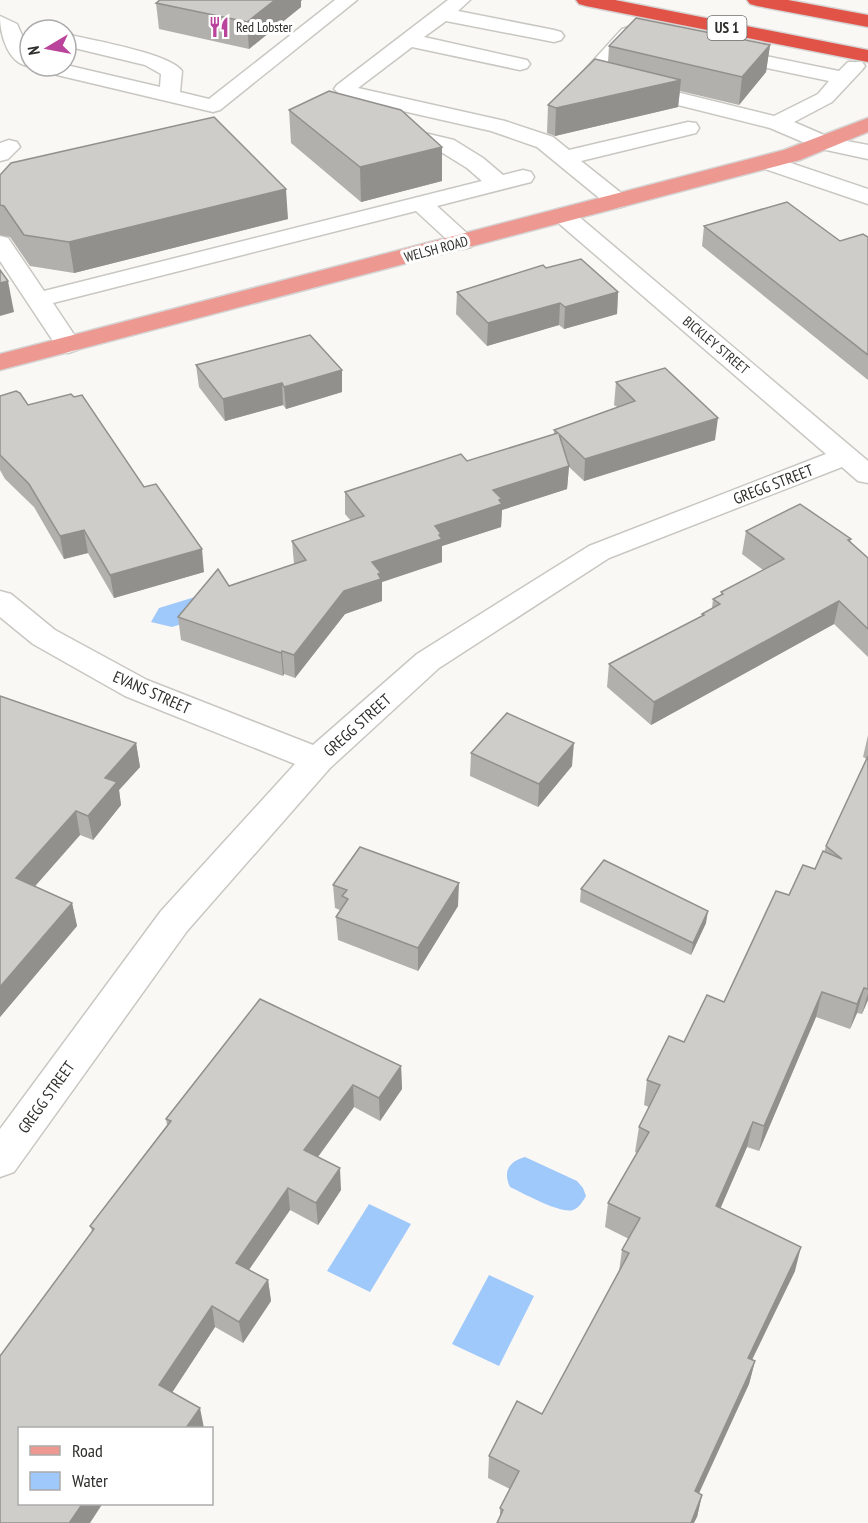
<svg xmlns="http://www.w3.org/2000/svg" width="868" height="1523" font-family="'PT Sans Narrow',sans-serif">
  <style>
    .water { fill: #9fc8fb }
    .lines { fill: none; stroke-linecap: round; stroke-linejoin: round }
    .minor-casing { stroke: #c8c7c2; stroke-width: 3 }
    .major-casing { stroke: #d5d5d5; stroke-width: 3 }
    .highway-casing { stroke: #d5d5d5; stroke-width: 3 }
    .minor { fill: #fff; fill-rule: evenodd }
    .major { fill: #ed9891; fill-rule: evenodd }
    .highway { fill: #e15347; fill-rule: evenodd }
    .wall { fill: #b2b0ad }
    .shaded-wall { fill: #91908d }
    .building { fill: #cfcdc9; stroke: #91908d; stroke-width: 1.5 }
    .labels { text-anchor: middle; stroke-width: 6; stroke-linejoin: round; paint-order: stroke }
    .far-poi-label { font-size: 14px; fill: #2e2e2c; stroke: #fff; text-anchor: start }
    .far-street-label { font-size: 14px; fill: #2e2e2c; stroke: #fff }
    .shield { fill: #fff; stroke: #6d6d6b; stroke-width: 1.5 }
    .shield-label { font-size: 15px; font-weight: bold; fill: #2e2e2c }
    .street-label { font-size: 16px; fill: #2e2e2c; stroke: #fff }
  </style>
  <rect width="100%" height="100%" fill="#faf8f4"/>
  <g class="water">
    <path d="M208,593L221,612L172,627L151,622L159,608Z"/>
    <path d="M525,1157L577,1181L583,1188L586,1196C583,1201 579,1208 573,1210C560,1214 523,1193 510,1187C503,1172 508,1162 525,1157Z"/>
    <path d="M369,1204L411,1224L370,1292L327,1271Z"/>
    <path d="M489,1275L534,1296L499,1366L452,1344Z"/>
  </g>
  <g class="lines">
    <defs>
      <g id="minor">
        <path d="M335,0H357L220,110L213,112L36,70L33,66C9,68 0,35 0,16L17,24L30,53V66L66,65L160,87L161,74L145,65L66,46V34C90,40 170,53 182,71L180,92L209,99Z"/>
        <path d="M448,0H470L458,11L554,30L561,32L564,36L561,40L554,42L446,21L424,37L527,60L530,64L527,68L520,70L412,47L358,88L505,121L553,137L569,150L688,122L696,123L699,128L696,133L581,161L625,196L628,201L625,206L617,208L609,206L537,147L491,131L350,99L343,97L334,89L337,85Z"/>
        <path d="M629,27L649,32L652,36L649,40L642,42L633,40L603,74L774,116L818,94L829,81L715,57L712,53L715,49L722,47L839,71L848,62H862L865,66L862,70L832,102L794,122L831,138L868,145V159L817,148L770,128L582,81L579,77L582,73L622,29Z"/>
        <path d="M395,126L454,140L483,158L503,175L523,170L531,172L534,177L531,182L437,206L471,237L475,242L471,247L463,249L455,247L416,211L53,303L81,345L77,350L68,353L59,350L0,261V236L8,238L44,291L482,181L467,168L438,150L387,137L384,132L387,127Z"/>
        <path d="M9,140L17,142L20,147L8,159L0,161V143Z"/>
        <path d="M767,155L868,189V204L759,167L756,162L759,157Z"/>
        <path d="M563,208L571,210L868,461V483L858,481L842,467L609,558L439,668L330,768L187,931L14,1172L0,1177V1129L161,911L295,764L125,696L33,644L0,617V591L11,594L55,630L147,680L313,745L417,654L589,546L826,454L555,220L551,215L555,210Z"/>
      </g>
      <path id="major" d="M868,118V132L800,160L0,370V354L784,150Z"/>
      <g id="highway">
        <path d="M576,0H615L868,50V62L586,6L579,4Z"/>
        <path d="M747,0H788L868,15V27L757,6L750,4Z"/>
      </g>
    </defs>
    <use href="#minor" class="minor-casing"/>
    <use href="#major" class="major-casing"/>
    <use href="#highway" class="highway-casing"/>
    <use href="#minor" class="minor"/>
    <use href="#major" class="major"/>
    <use href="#highway" class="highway"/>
  </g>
  <g class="wall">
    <path d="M160,0H302L301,1V7L249,49L159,29L156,3Z"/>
    <path d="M770,45L766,72L739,105L680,91L678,107L555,136L547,133L548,105L608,62L609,46Z"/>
    <path d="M289,110L442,181L361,202L291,143Z"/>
    <path d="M0,175L288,219L74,273L30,266L10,237L0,235Z"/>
    <path d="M704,226L840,241L868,237V380L702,246Z"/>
    <path d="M546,268L618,292L617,314L564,329L559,325L487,346L456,314L457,292Z"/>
    <path d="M196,365L342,370V392L286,409L283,405L225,421L199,387Z"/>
    <path d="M616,382L715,440L584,481L569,467L567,489L502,510L501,527L442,546V562L382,582V601L345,614L295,678L284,674L283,676L181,640L178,617L229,586L294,564L292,541L351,521L345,514V492L467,461L554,435V430L617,407L614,405Z"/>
    <path d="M0,396L28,405L144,487L204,572L114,598L88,553L64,559L34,507L5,479L0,470Z"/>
    <path d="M746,531L851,539L850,542L868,558V657L834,624L651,725L607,687L609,664L702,616V614L712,608L713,599L721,595V592L763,570L742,554Z"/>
    <path d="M0,696L136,743L140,767L119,790L121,805L93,840L80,835L35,886L72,903L77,926L0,1017Z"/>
    <path d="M868,735V1000L862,1014L857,1013L850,1029L816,1017L759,1151L747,1147L720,1209L795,1271L752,1360L755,1361L749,1384L698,1493L702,1495L697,1517L500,1518V1508L510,1489L488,1478L489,1456L542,1414L619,1271L622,1250L629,1239L605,1227L608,1203L637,1153L635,1152L639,1127L649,1107L644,1105L647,1080L724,1002L789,895L815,869L824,852L826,846L867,759L863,757Z"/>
    <path d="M471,753L572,766L538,807L470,776Z"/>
    <path d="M333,885L458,906L418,971L338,940L336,917L340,910L335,908Z"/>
    <path d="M581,889L706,923L691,955L580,902Z"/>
    <path d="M401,1066L402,1089L380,1121L354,1107L318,1157L341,1190L318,1225L290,1210L249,1270L268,1280L271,1301L243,1343L215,1327L172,1392L204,1428H20L92,1231L90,1226L167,1125L166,1119Z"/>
  </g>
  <g class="shaded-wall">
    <path d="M275,0H302L301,1V7L249,49L247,22Z"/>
    <path d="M770,45L766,72L739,105L742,77Z"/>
    <path d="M681,80L678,107L555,136L556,108Z"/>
    <path d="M442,147V181L361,202L360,167Z"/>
    <path d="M286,189L288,219L74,273L69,242Z"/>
    <path d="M8,281L14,312L0,316V283Z"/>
    <path d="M618,292L617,314L564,329L565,307Z"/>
    <path d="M560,303L559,325L487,346L488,323Z"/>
    <path d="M342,370V392L286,409L284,387Z"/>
    <path d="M282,383L283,405L225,421L223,399Z"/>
    <path d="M718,418L715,440L584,481L585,459Z"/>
    <path d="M569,466L567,489L502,510L501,527L442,546V562L382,582V601L345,614L295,678L294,655L344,591L372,562L435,526L493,490Z"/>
    <path d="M84,530L88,553L64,559L60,536Z"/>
    <path d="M202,549L204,572L114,598L110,575Z"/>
    <path d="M839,601L834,624L651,725L654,702Z"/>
    <path d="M282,651L284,674L283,676L281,653Z"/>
    <path d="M136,743L140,767L119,790L121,805L93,840L88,816L105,778Z"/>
    <path d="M574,743L572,766L538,807L539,784Z"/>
    <path d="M76,811L80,835L22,901L16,878Z"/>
    <path d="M459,883L458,906L418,971V948Z"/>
    <path d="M72,903L77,926L0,1017V987Z"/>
    <path d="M708,911L706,923L691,955L693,943Z"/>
    <path d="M864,988L857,1013L850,1029L857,1004Z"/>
    <path d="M822,992L816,1017L759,1151L764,1126Z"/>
    <path d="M868,993V1000L862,1014Z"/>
    <path d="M401,1066L402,1089L380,1121L379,1098Z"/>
    <path d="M353,1085L354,1107L306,1173L304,1150Z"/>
    <path d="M753,1122L747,1147L711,1230L716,1206Z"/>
    <path d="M340,1168L341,1190L318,1225L316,1203Z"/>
    <path d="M288,1188L290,1210L239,1284L236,1263Z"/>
    <path d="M801,1247L795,1271L742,1380L748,1358Z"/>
    <path d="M268,1280L271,1301L243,1343L239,1322Z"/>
    <path d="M212,1306L215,1327L164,1405L159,1385Z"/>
    <path d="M755,1361L749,1384L690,1513L695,1491Z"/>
    <path d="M200,1408L204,1428H186Z"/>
    <path d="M702,1495L697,1517L694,1523H691Z"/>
    <path d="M83,1503H103L90,1523H71L70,1522Z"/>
  </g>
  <g class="building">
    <path d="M160,0H275L247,22L156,3Z"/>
    <path d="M636,18L770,45L742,77L609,46Z"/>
    <path d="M595,59L681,80L556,108L548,105Z"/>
    <path d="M329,91L401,110L442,147L360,167L289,110Z"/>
    <path d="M214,117L286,189L69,242L24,235L4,206L0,205V175L11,163Z"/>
    <path d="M787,202L840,241L863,234L868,237V355L704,226Z"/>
    <path d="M581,259L618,292L565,307L560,303L488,323L457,292L543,265L546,268Z"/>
    <path d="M0,270L8,281L0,283Z"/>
    <path d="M310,335L342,370L284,387L282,383L223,399L196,365Z"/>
    <path d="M665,368L718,418L585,459L559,434L569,466L493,490L502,499L499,500L502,504L435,526L441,534L439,535L442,539L372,562L381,573L378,574L381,579L344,591L294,655L282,651L281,653L178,617L218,569L229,586L306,560L292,541L364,516L345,492L461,454L467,461L558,433L554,430L635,401L616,382Z"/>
    <path d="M16,391L20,393L28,405L71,394L74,397L82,395L144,487L156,484L202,549L110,575L84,530L60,536L29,484L0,455V396Z"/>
    <path d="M800,504L851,539L848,540L868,558V629L839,601L654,702L609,664L704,615L702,614L720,604L713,599L723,594L721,592L784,559L746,531Z"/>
    <path d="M0,696L136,743L105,778L117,782L88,816L76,811L16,878L72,903L0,987Z"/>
    <path d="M507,713L574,743L539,784L471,753Z"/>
    <path d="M868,756V989L864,988L857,1004L822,992L764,1126L753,1122L716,1206L801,1247L748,1358L755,1361L695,1491L702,1495L691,1523H497L503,1510L500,1508L519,1471L489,1456L517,1401L542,1414L629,1253L622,1250L640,1218L608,1203L649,1132L639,1127L660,1085L647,1080L669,1036L684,1042L707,995L724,1002L776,891L789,895L803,865L815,869L823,851L842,859L826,846Z"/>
    <path d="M360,847L459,883L418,948L336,917L348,899L342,896L347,890L333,885Z"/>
    <path d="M604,860L708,911L693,943L581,889Z"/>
    <path d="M260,999L401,1066L379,1098L353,1085L304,1150L340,1168L316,1203L288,1188L236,1263L268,1280L239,1322L212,1306L159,1385L200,1408L186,1428H20V1503H83L70,1522L72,1523H0V1356L94,1229L90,1226L171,1121L166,1119Z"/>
  </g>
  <defs>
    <symbol id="restaurant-bare" viewBox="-9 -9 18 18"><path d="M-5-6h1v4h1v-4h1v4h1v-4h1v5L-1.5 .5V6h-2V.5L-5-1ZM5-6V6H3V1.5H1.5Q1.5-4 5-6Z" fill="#ba449b" stroke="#fff" stroke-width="2.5" paint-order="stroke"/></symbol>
  </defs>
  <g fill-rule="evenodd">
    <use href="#restaurant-bare" x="204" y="12" width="30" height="30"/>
  </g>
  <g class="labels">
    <g class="far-poi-label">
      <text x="236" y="32">Red Lobster</text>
    </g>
    <g class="far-street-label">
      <text transform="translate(436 249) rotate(-15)" y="5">WELSH ROAD</text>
      <text transform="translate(716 345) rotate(40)" y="5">BICKLEY STREET</text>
    </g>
    <rect class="shield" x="707.5" y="16" width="39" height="24" rx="4.5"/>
    <g class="shield-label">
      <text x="727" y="33">US 1</text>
    </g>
    <g class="street-label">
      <text transform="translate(773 484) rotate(-21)" y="6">GREGG STREET</text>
      <text transform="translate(152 692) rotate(24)" y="6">EVANS STREET</text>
      <text transform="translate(357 725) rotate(-42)" y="6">GREGG STREET</text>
      <text transform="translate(46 1097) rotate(-54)" y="6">GREGG STREET</text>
    </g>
  </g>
  <rect x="18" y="1427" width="195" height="78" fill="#ffffff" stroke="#ababab" stroke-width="1.5"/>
  <rect x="30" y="1446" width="30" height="9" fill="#ed9891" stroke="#ababab" stroke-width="1.5"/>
  <text x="72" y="1457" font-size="18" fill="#2e2e2c">Road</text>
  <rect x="30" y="1472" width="30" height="18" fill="#9fc8fb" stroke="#ababab" stroke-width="1.5"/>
  <text x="72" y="1487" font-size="18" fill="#2e2e2c">Water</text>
  <g transform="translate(48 48) rotate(260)"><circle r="28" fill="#ffffff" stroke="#ababab" stroke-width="1.5"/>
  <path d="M0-4.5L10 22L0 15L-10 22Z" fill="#ba449b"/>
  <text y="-9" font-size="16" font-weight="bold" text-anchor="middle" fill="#2e2e2c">N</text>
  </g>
</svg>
